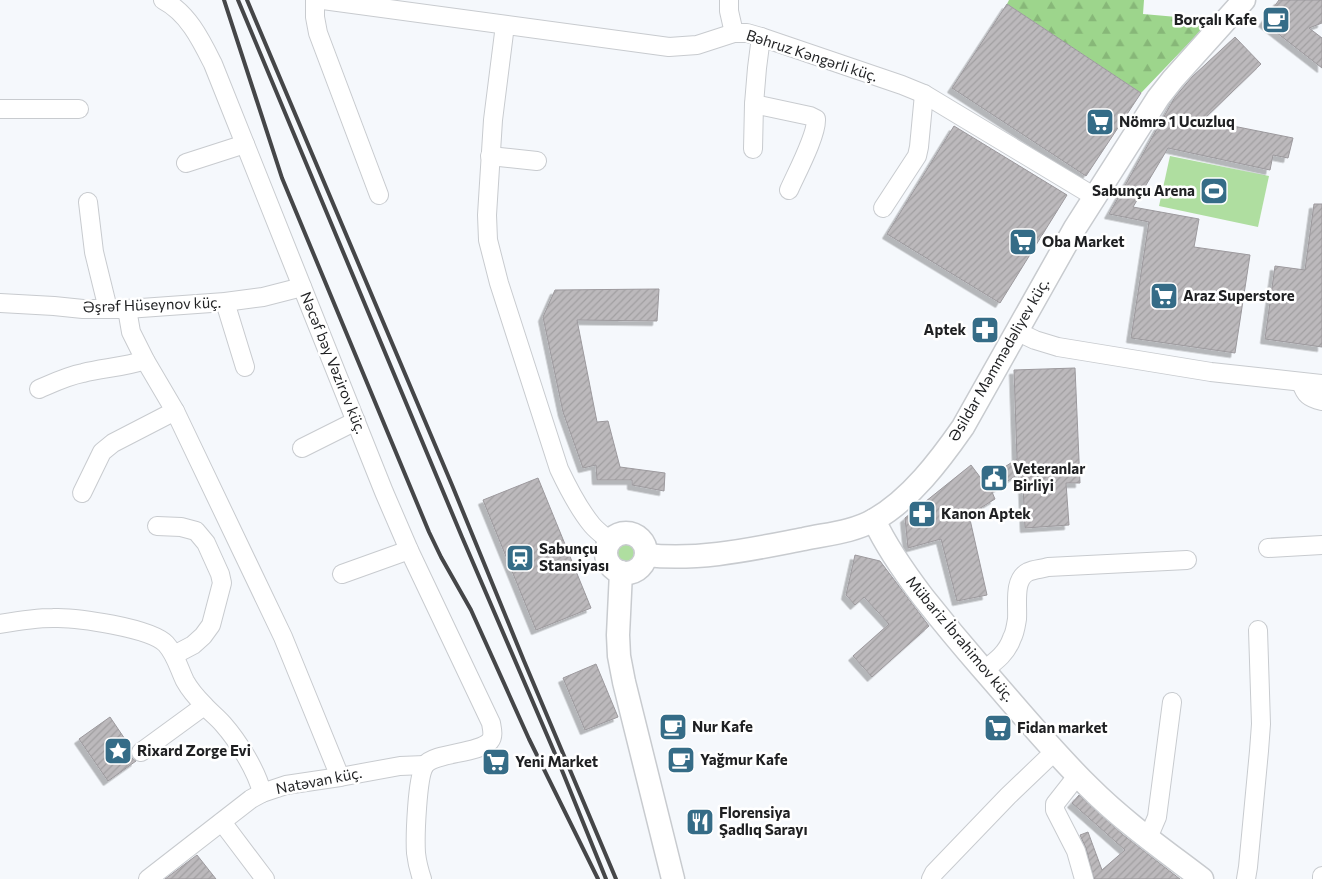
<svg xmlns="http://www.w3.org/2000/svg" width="1322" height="879" font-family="Commissioner,sans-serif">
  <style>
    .grass { fill: #afdea0 }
    .forest { fill: url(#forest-firs) }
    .building { fill: url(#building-hatch); stroke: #9c999d; filter: url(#shadow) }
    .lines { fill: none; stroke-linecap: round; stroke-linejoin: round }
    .minor-casing { stroke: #c8cbcf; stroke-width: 20 }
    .tertiary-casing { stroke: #c8cbcf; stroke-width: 25 }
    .minor { stroke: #fff; stroke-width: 18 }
    .tertiary { stroke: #fff; stroke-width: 22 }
    .rail { stroke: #454648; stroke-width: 4 }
    .labels { text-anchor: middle; stroke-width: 5; stroke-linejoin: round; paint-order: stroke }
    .poi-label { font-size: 15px; font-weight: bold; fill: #1f2022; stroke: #fff; text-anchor: start }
    .street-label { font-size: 15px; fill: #1f2022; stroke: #fff }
  </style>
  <defs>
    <pattern id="forest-firs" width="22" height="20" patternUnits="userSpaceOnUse" patternTransform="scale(1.25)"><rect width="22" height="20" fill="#9dd58c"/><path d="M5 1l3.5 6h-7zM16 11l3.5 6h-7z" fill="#87b778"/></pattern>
    <pattern id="building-hatch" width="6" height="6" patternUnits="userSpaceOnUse" patternTransform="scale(1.25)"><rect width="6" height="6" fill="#bcb9bc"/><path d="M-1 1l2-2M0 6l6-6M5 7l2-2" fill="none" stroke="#a19fa1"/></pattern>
    <filter id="shadow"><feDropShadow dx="-4.5" dy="4.5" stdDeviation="0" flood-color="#0004"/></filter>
  </defs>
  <rect width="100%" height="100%" fill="#f5f8fc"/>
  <g class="grass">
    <path d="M1170,156L1269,176L1258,227L1159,206Z"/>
    <circle cx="626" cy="552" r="11"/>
  </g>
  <path class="forest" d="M1009,0H1144L1143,14L1211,20L1141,93L1007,4Z"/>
  <g class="building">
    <path d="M1279,0H1322V23L1309,28L1322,38V68L1263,22Z"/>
    <path d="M1007,4L1141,93L1086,176L952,88Z"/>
    <path d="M1235,37L1261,64L1203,120L1293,138L1288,158L1273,155L1270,170L1168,148L1133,207L1199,219L1194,247L1250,255L1235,353L1131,338L1149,222L1109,214L1175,97L1192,77Z"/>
    <path d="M954,126L1067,195L1000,303L887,234Z"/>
    <path d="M1314,204H1322V347L1265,339L1275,266L1305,270Z"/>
    <path d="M659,289L657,321L577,320L597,422L608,421L620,467L665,473L664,491L632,485V480H597L596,465L583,468L563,412L543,317L555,290Z"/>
    <path d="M1075,368L1080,483H1066L1069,525L1025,528L1023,485H1019L1018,474L992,492L995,499L969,515L987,595L957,601L941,539L908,548L905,518L971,465L983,481L1017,459L1014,370Z"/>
    <path d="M538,478L591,608L536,630L483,500Z"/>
    <path d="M855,555L880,561L929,626L872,677L853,656L889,624L864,597L855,605L846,595Z"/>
    <path d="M596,664L618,717L585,730L563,678Z"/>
    <path d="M110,717L131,748V754L132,758L136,761L108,781L79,739Z"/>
    <path d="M1079,795L1122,834L1180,879H1094L1086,848L1080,835L1088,832L1102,870L1125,850L1072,803Z"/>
    <path d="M197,855L216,879H165Z"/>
  </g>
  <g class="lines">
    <defs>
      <g id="minor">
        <path d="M163,0C188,13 201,40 213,64L384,492L409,550L491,723C492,729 494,736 490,741C479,754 435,752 425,765C417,776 415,837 416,853C417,862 419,870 422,879"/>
        <path d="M315,0V17L318,33L379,195"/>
        <path d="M323,0L669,47L697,45L734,33H747L761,37L902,85L924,94L1095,197"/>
        <path d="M729,0V11L734,33"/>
        <path d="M505,25L493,120L487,215L488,240L499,283L559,469C568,488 578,508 592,525C597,531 604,536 610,541"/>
        <path d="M754,104L757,68L761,37"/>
        <path d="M0,109H79"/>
        <path d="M753,149L754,104L810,116L816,119C817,135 796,174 789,190"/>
        <path d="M490,156L537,161"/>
        <path d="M186,163L245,144"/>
        <path d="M88,202L94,252L108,309"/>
        <path d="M883,208L917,156L919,147L924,94"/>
        <path d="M225,302L245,367"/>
        <path d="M0,303L54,306L83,309H127L225,302L263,297L302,287"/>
        <path d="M127,309L131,332L145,360L175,411L283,637L340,777"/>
        <path d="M1016,331L1035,340L1058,347L1211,372L1322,384"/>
        <path d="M1301,382C1305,395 1309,398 1322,401"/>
        <path d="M39,389C53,383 67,376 83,373C103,368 125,367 145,360"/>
        <path d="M302,448L356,421"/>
        <path d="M82,493L102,452L113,443L175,411"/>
        <path d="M157,526L181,527L196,531L206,543L220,574L222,583L211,625L203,636L193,645L174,655"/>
        <path d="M1268,548L1322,545"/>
        <path d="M342,574L409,550"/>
        <path d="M0,624C17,621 35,618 53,618C76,617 151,628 166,644C176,655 179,669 185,681C190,690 197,698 204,705C210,712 217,717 223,724C238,741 257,771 262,793L286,785L340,777L400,766L425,765"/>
        <path d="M984,670C996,661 1007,653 1012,638C1015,633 1016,625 1017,619C1018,605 1013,579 1028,572C1034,569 1042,569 1048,567L1187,560"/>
        <path d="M141,752L204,706"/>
        <path d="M1077,776L1055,804V810L1076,851L1084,879"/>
        <path d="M222,822L265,879"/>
        <path d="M1148,838L1157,817L1172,702"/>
        <path d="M148,879L251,799L262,793"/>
        <path d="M931,879L934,873L1008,796L1054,752"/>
        <path d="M1246,879L1248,867L1259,751L1261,724L1258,630"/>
        <path d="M1322,879V876"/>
      </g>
      <g id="tertiary">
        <path d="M874,520C887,548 904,572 923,597C942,621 961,644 981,667C1017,708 1051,750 1090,788C1124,822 1164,850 1202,879"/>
        <circle cx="626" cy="553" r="20"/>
        <path d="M646,555C700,561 752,549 804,539C827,534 853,532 874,520C910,500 940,460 963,427L1075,228L1158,98L1173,79L1244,0"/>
        <path d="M621,572L618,635L619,656L624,682L673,879"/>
      </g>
    </defs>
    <use href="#minor" class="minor-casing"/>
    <use href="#tertiary" class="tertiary-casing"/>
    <use href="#minor" class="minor"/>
    <use href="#tertiary" class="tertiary"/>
    <g class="rail">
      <path d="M224,0L282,178L429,532L441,557L471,610L529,739L598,879"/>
      <path d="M238,0L462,537L559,763L606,879"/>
      <path d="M247,0L452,485L524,661L616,879"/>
    </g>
  </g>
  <defs>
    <symbol id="cafe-square" viewBox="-11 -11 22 22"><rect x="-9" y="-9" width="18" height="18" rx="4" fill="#356c87" stroke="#fff"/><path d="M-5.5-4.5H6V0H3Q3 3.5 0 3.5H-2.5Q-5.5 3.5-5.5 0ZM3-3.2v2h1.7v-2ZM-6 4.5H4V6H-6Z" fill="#fff"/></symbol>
    <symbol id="supermarket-square" viewBox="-11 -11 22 22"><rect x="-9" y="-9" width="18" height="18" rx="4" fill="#356c87" stroke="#fff"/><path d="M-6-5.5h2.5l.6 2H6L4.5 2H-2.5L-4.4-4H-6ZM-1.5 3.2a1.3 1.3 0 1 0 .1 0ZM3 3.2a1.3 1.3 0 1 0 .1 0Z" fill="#fff"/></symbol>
    <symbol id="stadium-square" viewBox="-11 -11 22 22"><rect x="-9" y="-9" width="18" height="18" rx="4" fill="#356c87" stroke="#fff"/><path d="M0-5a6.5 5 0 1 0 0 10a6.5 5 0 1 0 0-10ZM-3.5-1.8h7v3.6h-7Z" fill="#fff"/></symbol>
    <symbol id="pharmacy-square" viewBox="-11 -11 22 22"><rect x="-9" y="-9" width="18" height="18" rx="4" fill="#356c87" stroke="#fff"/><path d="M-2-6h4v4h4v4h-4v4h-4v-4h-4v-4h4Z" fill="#fff"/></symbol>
    <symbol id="civic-square" viewBox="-11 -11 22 22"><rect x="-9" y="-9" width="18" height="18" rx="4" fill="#356c87" stroke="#fff"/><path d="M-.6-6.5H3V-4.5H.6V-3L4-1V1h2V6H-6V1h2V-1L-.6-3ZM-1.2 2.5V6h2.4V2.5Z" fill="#fff"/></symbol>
    <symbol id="station-square" viewBox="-11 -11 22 22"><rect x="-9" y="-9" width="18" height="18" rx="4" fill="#356c87" stroke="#fff"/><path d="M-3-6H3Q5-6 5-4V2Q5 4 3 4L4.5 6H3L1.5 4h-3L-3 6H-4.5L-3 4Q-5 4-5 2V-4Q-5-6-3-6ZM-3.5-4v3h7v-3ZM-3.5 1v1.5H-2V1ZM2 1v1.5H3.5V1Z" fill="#fff"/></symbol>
    <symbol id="sight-square" viewBox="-11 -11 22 22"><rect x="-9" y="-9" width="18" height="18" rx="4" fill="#356c87" stroke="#fff"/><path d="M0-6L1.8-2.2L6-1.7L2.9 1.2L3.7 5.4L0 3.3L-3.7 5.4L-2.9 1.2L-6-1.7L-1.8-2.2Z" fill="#fff"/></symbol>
    <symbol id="restaurant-square" viewBox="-11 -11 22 22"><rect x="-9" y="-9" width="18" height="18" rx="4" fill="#356c87" stroke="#fff"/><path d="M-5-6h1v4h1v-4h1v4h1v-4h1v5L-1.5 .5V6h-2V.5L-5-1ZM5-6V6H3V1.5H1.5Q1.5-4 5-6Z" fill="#fff"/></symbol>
  </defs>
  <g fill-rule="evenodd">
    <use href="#cafe-square" x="1260" y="4" width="32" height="32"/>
    <use href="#supermarket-square" x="1084" y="106" width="32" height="32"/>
    <use href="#stadium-square" x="1198" y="175" width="32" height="32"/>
    <use href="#supermarket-square" x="1007" y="226" width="32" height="32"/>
    <use href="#supermarket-square" x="1148" y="280" width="32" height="32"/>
    <use href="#pharmacy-square" x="969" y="314" width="32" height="32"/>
    <use href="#civic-square" x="978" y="462" width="32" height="32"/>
    <use href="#pharmacy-square" x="906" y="498" width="32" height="32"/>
    <use href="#station-square" x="504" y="542" width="32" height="32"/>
    <use href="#cafe-square" x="657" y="711" width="32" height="32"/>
    <use href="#supermarket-square" x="982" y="712" width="32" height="32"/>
    <use href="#sight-square" x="102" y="735" width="32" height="32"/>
    <use href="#cafe-square" x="665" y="744" width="32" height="32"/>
    <use href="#supermarket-square" x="480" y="746" width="32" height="32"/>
    <use href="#restaurant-square" x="684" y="806" width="32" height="32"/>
  </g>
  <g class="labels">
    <g class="poi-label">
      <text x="1257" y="25" text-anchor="end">Borçalı Kafe</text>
      <text x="1119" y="127">Nömrə 1 Ucuzluq</text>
      <text x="1195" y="196" text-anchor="end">Sabunçu Arena</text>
      <text x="1042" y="247">Oba Market</text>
      <text x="1183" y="301">Araz Superstore</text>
      <text x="966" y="335" text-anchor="end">Aptek</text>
      <text x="1013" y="474">Veteranlar<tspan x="1013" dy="17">Birliyi</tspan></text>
      <text x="941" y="519">Kanon Aptek</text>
      <text x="539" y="554">Sabunçu<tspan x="539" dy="17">Stansiyası</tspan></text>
      <text x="692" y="732">Nur Kafe</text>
      <text x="1017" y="733">Fidan market</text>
      <text x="137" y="756">Rixard Zorge Evi</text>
      <text x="700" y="765">Yağmur Kafe</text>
      <text x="515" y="767">Yeni Market</text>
      <text x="719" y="818">Florensiya<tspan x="719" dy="17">Şadlıq Sarayı</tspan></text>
    </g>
    <g class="street-label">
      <text transform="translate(812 56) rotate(18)" y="5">Bəhruz Kəngərli küç.</text>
      <text transform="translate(152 305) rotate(-2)" y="5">Əşrəf Hüseynov küç.</text>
      <text transform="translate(999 360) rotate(-60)" y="5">Əsildar Məmmədəliyev küç.</text>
      <text transform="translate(333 363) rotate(68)" y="5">Nəcəf bəy Vəzirov küç.</text>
      <text transform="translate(960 639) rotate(50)" y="5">Mübariz İbrahimov küç.</text>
      <text transform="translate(319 781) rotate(-11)" y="5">Natəvan küç.</text>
    </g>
  </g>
</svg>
